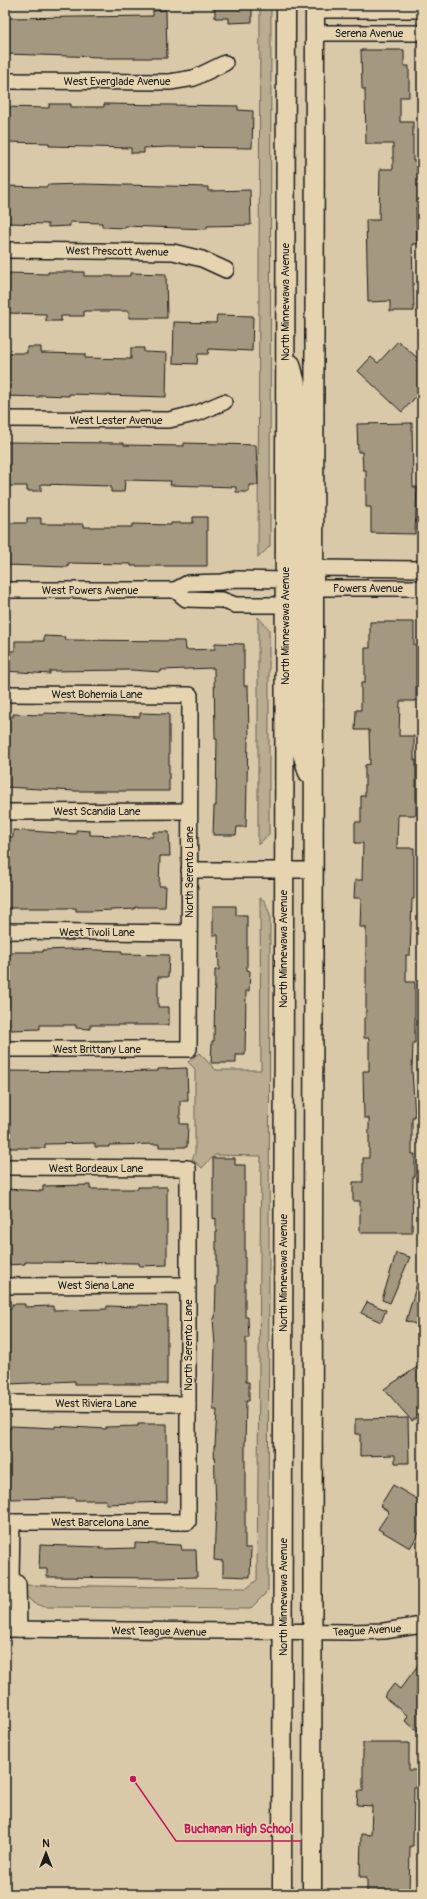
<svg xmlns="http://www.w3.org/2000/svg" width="427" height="1899" font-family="Pangolin,sans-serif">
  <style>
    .green { fill: #baac91; stroke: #6b6456 }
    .building { fill: #a59880; stroke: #1c1c1c }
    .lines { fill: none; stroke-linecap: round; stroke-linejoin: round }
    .minor-casing { stroke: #1c1c1c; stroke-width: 18 }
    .major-casing { stroke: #1c1c1c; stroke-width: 21 }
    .minor { stroke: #e6d4b1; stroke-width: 15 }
    .major { stroke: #e6d4b1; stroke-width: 18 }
    .labels { text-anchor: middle; stroke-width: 3; stroke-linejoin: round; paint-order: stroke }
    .street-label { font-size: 11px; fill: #1c1c1c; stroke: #e6d4b1 }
    .leader { fill: none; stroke: #c2185b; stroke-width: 1.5 }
    .callout-dot { fill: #c2185b; stroke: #e6d4b1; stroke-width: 1.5 }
    .callout-label { font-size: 12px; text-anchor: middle; font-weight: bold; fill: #c2185b; stroke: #e6d4b1; stroke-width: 3; stroke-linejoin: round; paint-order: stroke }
  </style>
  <rect width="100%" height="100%" fill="#dac9a8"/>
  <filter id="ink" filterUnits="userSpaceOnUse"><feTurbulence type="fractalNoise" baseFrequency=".025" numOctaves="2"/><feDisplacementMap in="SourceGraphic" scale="8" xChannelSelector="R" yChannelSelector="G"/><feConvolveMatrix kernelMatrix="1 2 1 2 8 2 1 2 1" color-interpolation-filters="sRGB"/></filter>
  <g filter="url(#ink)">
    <g class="green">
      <path d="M260,5H271L270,546L258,558Z"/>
      <path d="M258,617L269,629V834L258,845Z"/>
      <path d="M260,898L265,901L270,915L268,1591L250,1609L44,1607L33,1603L24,1594V1585L247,1588L257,1580L261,1156L215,1155L202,1168L192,1159L195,1153V1069L188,1062L199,1053L216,1070H261Z"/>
    </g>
    <g class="building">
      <path d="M215,5H252V22L229,23V18H215Z"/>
      <path d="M166,10L167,58H101V57L5,54V18L153,16V11Z"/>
      <path d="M361,50H404V66H409V97H400V122H413V161H422L420,207H416L417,244H412L414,311H390V301L368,302L366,220H379L380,169H393V144H366L365,89H362Z"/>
      <path d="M49,104H71V107H104V104L238,106V110L253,111L252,148L168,147L144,148V153H131V148L49,146V143L5,142V107L49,108Z"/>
      <path d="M83,184L208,187V191L250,190L251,225L207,226V229L125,226V228L102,227V223L70,222V226L48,227V224L5,223V186L47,187V185Z"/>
      <path d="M48,272H84V276H130V273L166,274L167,318H129V311H84V316H61V321H46V314L5,313L6,273L48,274Z"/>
      <path d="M217,315L253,316L252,351L209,349L208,354H198L197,364L173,363L174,322L216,323Z"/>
      <path d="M398,341L422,362V390L402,412L358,371L371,357L378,363Z"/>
      <path d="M27,347H41V353L85,354V358L131,359V348H144V352L167,353L166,397L69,394V396L40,395V397L5,396V353H27Z"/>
      <path d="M412,423L413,487H417L415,534L371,533V507H366V470H363L362,452H358L357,424Z"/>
      <path d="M5,442L124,443V445L184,446V443L256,445L258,485H249V492H236V487L170,485L171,481L125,480L124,492H111V486L41,484V491H27V486H5Z"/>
      <path d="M193,517H207V566H131V564L68,563V567L5,565V523H27V518H41V524H84V527H132V524L171,525V523H193Z"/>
      <path d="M370,622H414V645H416V701H400L399,736H414V760H416V815H398L397,848H414V899H412L410,955H406V982H415V1043H413L412,1070L415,1117H412V1154H415V1177H413L412,1233H360V1201H353V1182H363V1158H369V1118H364L363,1071H369V1038H364V1018H366V927H360L361,898H354L355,880H362L363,843H355V822H361V796H365V765L370,764L369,730H355L356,710H361V683H365V648H370Z"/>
      <path d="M44,636L65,637V640L185,641L186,650L215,649V643L244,644V686H248L249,738H248L246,827H237L236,835H213L214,806H216L217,739H215L214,668L161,670V672L132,670L50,671V674L5,671V651H15V641H44Z"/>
      <path d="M44,713L140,717V713L169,714V791H75L5,787V717H13V714L44,715Z"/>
      <path d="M13,830L76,834V830L90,831V835L153,837V832H169L170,856H160L159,886H166L165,907H135V909L90,911H76V908H5V837H13Z"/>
      <path d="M213,906H236V915H247V970L250,971L249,991H246L245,1055H236V1063H211L212,1041H214L215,970H219L218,935H213Z"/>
      <path d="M71,949L122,951V954L169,955L168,977H158V1007H169V1025H90V1029L76,1028V1025H40V1029L11,1030V1028L5,1027V954H12V952H43V950Z"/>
      <path d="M187,1068L188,1101H180V1124H188L187,1147H159V1144L109,1145V1147H95V1143L45,1144V1148H5V1121H8V1090H5V1071L96,1072L158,1071V1069Z"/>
      <path d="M213,1158H235V1165H245V1317H248L249,1338H246V1382H249V1401H246L245,1446V1548H251L250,1577L223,1576V1561L214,1560L216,1509L214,1446H215L217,1410H213L215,1346L213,1318H215L216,1285H217V1250H216V1218L213,1219Z"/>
      <path d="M90,1185V1189H138V1187H167V1265L139,1266V1263L25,1262V1264L5,1265V1189L43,1191V1186Z"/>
      <path d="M396,1253L410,1257L390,1303L382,1300Z"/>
      <path d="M419,1277H422V1326L406,1321Z"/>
      <path d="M367,1302L386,1310L381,1322L361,1313Z"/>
      <path d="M12,1304H25V1307L53,1306V1310L107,1309V1306L138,1307V1305L167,1306V1384H75V1381L9,1384V1381H5V1309L12,1308Z"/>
      <path d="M422,1364V1413L412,1421L384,1389Z"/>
      <path d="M408,1418L409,1463H395V1455L360,1456V1434H355V1419Z"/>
      <path d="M138,1424H167V1502L106,1504V1500H75V1498L5,1499V1429H10L11,1426L55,1428V1426L106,1429V1427L138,1426Z"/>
      <path d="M393,1485L422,1502V1528L410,1548L378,1529L389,1512L380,1506Z"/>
      <path d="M135,1543L181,1545L182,1550H196L197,1577L162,1578L47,1577V1569H39L40,1545L100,1547V1549L135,1548Z"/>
      <path d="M422,1660V1734L405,1721L408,1716L384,1697L394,1684L400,1689Z"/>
      <path d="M363,1743H409V1770H418V1787H414L413,1846H410L409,1894H367V1877H360L361,1834L371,1835L372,1806L357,1805L358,1791H363Z"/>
    </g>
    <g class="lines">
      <defs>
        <g id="minor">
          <path d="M315,10H422"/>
          <path d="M316,33H422"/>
          <path d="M5,81L170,82L194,78L225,63"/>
          <path d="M5,250L173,252L202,259L226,270"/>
          <path d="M5,419L169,420L198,413L224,402"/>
          <path d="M314,568L422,569"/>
          <path d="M314,588H422"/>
          <path d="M5,590H175L188,583L222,582L235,579L285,580"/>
          <path d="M175,590L186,599L222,600L235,605H285"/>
          <path d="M5,694L190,695L189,1049H5"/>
          <path d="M5,812L189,811"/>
          <path d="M189,870H313"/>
          <path d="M5,931L189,933"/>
          <path d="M5,1167L188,1168V1522H5"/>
          <path d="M5,1286L188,1285"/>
          <path d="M5,1403L188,1404"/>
          <path d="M5,1578H11L18,1584L19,1629"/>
          <path d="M5,1629L351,1632L384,1631L422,1625"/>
          <path d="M7,1629L6,1584L11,1578L12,1522"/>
        </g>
        <g id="major">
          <path d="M291,364L301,403V568L305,578L314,588"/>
          <path d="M285,580C294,584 297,589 300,598L301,750L308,773"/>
          <path d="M282,1894L286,5"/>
          <path d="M312,1894L315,5"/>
        </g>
      </defs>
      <use href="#minor" class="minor-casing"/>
      <use href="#major" class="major-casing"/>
      <use href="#minor" class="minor"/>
      <use href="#major" class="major"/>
    </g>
  </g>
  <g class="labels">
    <g class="street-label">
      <text x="369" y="37">Serena Avenue</text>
      <text x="117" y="85">West Everglade Avenue</text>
      <text transform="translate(117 251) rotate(1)" y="4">West Prescott Avenue</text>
      <text transform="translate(285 302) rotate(-90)" y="4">North Minnewawa Avenue</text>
      <text x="116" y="424">West Lester Avenue</text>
      <text x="368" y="592">Powers Avenue</text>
      <text x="90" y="594">West Powers Avenue</text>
      <text transform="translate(285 626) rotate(-90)" y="4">North Minnewawa Avenue</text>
      <text x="97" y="698">West Bohemia Lane</text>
      <text x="97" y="815">West Scandia Lane</text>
      <text transform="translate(189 872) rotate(-90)" y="4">North Serento Lane</text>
      <text x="97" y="936">West Tivoli Lane</text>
      <text transform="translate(283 949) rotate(-90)" y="4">North Minnewawa Avenue</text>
      <text x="97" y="1053">West Brittany Lane</text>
      <text x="96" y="1172">West Bordeaux Lane</text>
      <text transform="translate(283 1273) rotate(-90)" y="4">North Minnewawa Avenue</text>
      <text x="96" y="1289">West Siena Lane</text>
      <text transform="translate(188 1345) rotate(-90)" y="4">North Serento Lane</text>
      <text x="96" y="1407">West Riviera Lane</text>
      <text x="100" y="1526">West Barcelona Lane</text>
      <text transform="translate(283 1597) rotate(-90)" y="4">North Minnewawa Avenue</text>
      <text transform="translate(367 1630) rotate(-3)" y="4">Teague Avenue</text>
      <text transform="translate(159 1631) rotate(1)" y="4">West Teague Avenue</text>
    </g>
  </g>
  <path class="leader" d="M133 1779L176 1841H302"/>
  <circle class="callout-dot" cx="133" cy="1779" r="4"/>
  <g class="callout-label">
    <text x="239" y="1833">Buchanan High School</text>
  </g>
  <rect width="427" height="1899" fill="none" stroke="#e6d4b1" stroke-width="20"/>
  <rect x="10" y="10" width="407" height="1879" fill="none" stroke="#1c1c1c" stroke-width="1.5" filter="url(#ink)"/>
  <g transform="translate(46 1853)" stroke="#e6d4b1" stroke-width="3" paint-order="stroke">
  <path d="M0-3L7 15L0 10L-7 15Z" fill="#1c1c1c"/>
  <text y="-6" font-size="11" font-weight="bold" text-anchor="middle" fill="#1c1c1c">N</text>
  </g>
</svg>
